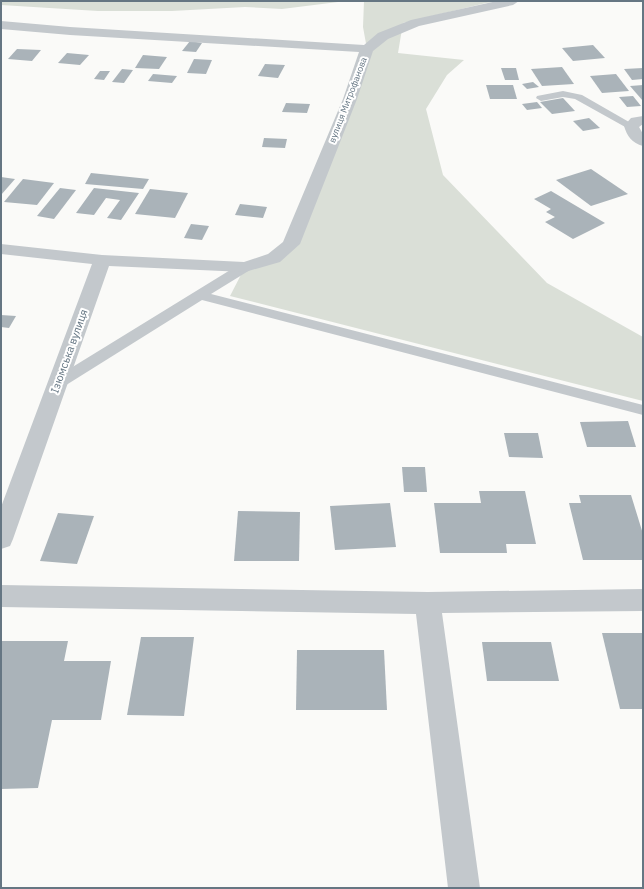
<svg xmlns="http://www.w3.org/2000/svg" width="644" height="889" font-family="'IBM Plex Sans',sans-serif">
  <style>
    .green { fill: #dadfd7 }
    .building { fill: #aab3b9 }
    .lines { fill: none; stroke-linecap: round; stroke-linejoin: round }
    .lane { fill: #c3c8cc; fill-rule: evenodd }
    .street { fill: #c3c8cc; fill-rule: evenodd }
    .labels { text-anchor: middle; stroke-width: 4; stroke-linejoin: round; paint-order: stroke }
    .far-street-label { font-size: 9px; fill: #657683; stroke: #fff }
    .street-label { font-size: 11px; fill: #657683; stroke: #fff }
  </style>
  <rect width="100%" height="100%" fill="#fafaf8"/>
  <g class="green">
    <path d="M1,1H170L162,2L346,1L282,9L245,7L172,11H98L1,5Z"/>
    <path d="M364,1H502L486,3L403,23L398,53L464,60L447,75L426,109L443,175L547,283L643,337V401L230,296L245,267L291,243L367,49L363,27Z"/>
  </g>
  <g class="building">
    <path d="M190,41L202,43L196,52L182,51Z"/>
    <path d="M593,45L605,58L573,61L562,48Z"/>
    <path d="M17,49L41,50L32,61L8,59Z"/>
    <path d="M67,53L89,55L80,65L58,63Z"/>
    <path d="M143,55L167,57L159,69L135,68Z"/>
    <path d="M194,59L212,60L206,74L187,73Z"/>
    <path d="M265,64L285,65L278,78L258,76Z"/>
    <path d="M562,67L574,84L542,86L531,69Z"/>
    <path d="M501,68H516L519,80H505Z"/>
    <path d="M643,68V79L632,80L624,69Z"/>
    <path d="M122,69L133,70L124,83L112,82Z"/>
    <path d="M100,71H110L104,80L94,79Z"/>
    <path d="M153,74L177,76L172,83L148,81Z"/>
    <path d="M616,74L629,91L602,93L590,76Z"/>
    <path d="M533,82L539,87L527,89L522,84Z"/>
    <path d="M486,85H513L517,99H490Z"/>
    <path d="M643,85V101L630,86Z"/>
    <path d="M633,96L641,106L627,107L619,97Z"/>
    <path d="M563,98L575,111L552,114L540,102Z"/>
    <path d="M537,102L542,108L527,110L522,104Z"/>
    <path d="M286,103L310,104L307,113L282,112Z"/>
    <path d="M589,118L600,128L583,131L573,121Z"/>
    <path d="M264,138L287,139L285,148L262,147Z"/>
    <path d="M591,169L628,194L591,206L556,180Z"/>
    <path d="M91,173L149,179L143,189L85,184Z"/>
    <path d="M1,177L15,179L1,195Z"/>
    <path d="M23,179L54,183L37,205L4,202Z"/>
    <path d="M60,188L76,190L54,219L37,216Z"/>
    <path d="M94,188L139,193L121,220L107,218L120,200L106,198L94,215L76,213Z"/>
    <path d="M150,189L188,193L175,218L135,214Z"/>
    <path d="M551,191L605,223L573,239L545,222L555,217L546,212L551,209L534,199Z"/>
    <path d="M240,204L267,207L263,218L235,215Z"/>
    <path d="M191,224L209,226L202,240L184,238Z"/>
    <path d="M1,315L16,316L9,328L1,327Z"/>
    <path d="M628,421L636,447H587L580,422Z"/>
    <path d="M504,433H538L543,458L509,457Z"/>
    <path d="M402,467H425L427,492H404Z"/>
    <path d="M479,491H525L536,544H506L507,553H440L434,503H481Z"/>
    <path d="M579,495H631L643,534V560H583L569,503H581Z"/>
    <path d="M390,503L396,547L335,550L330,506Z"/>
    <path d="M238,511L300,512L299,561H234Z"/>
    <path d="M58,513L94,516L77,564L40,561Z"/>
    <path d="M602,633H643V709H620Z"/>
    <path d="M141,637H194L184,716L127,715Z"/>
    <path d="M1,641H68L64,661H111L101,720H52L38,788L1,789Z"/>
    <path d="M482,642H551L559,681H487Z"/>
    <path d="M297,650H384L387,710H296Z"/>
  </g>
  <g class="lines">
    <g class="lane">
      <path d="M563,91L582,95L636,126L635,128H627L575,99L563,97L541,101L536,98L537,96Z"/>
      <path d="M245,263L250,264L252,267L250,270L211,294L643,405V415L202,300L63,387L58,388L53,387L51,383L53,379L240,264Z"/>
    </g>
    <g class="street">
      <path d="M497,1H519L513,5L419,26L388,39L373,51L357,99L300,244L280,262L245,272L109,266L13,539L10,546L1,549V507L92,264L1,254V244L102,255L244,262L268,254L283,242L343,99L359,52L70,35L1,29V21L70,27L364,45L378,33L411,20Z"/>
      <path d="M643,116V124L639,127L643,134V146C632,143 627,136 624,126L631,118Z"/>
      <path d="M1,585L428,592L643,589V611L442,613L480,888H448L416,614L1,607Z"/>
    </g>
  </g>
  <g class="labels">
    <g class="far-street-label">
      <text transform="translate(348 100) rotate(-69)" y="3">вулиця Митрофанова</text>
    </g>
    <g class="street-label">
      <text transform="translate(69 351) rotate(-70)" y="4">Ізюмська вулиця</text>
    </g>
  </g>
  <rect width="644" height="889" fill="none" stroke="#657683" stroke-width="4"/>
</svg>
